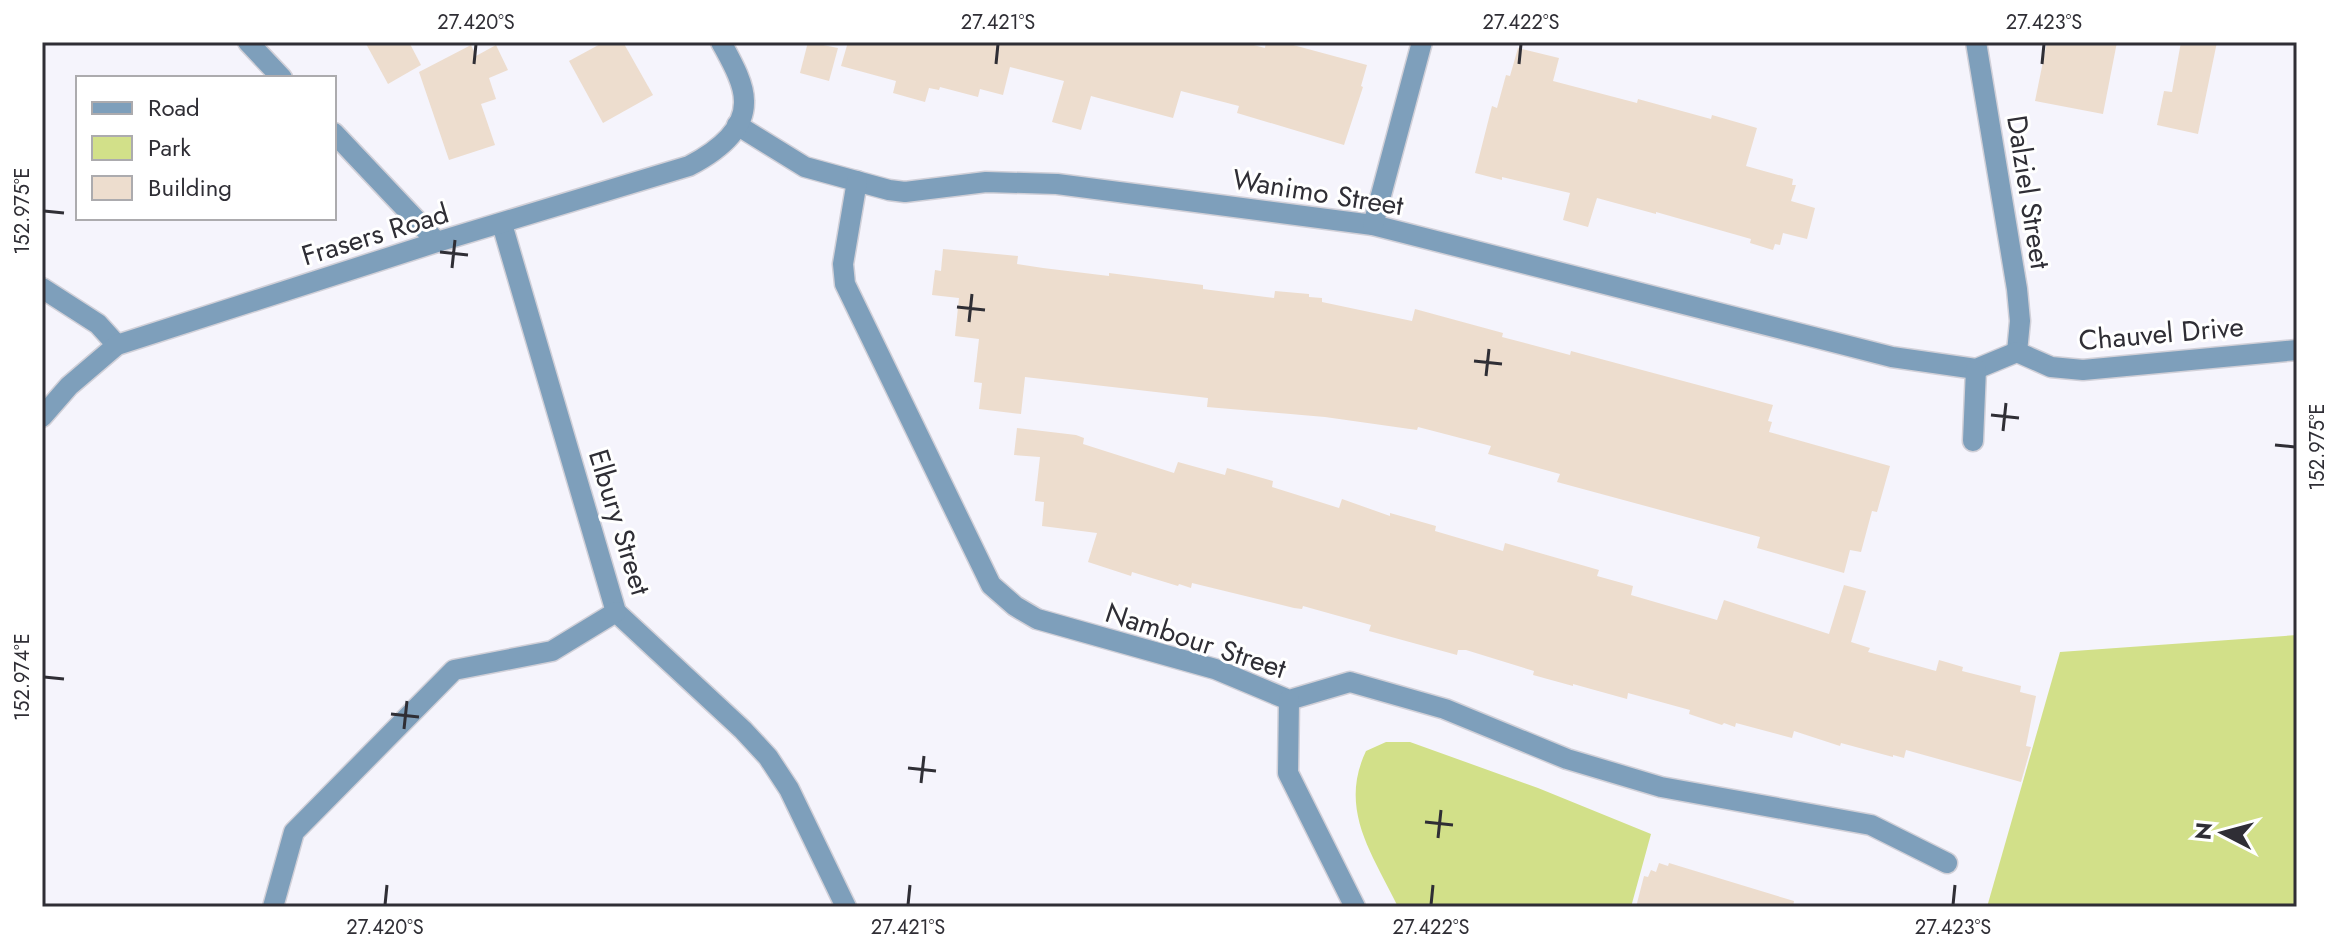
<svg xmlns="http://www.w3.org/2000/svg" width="2339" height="949" font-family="Jost,sans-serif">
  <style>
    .green { fill: #d2e089 }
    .building { fill: #edddce }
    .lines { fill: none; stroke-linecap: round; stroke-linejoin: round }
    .minor-casing { stroke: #d1d0d8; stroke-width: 23 }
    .minor { stroke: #7e9fbb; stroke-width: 20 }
    .ticks { fill: none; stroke: #2f2e35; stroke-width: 3 }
    .labels { text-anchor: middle; stroke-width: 6; stroke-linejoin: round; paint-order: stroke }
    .street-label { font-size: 28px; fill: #2f2e35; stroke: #fff }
    .neatline { fill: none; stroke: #2f2e35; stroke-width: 3 }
    .ticks-label { font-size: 20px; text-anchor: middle; fill: #2f2e35 }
  </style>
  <rect width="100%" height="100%" fill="#f5f4fc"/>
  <g class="green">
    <path d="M2297,635V907H1987L2060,652Z"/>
    <path d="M1386,742H1410L1538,788L1651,834L1631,907H1398C1373,855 1338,810 1366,751Z"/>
  </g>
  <g class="building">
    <path d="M365,42H409L421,65L388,84Z"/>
    <path d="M604,42H623L653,95L603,123L569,61Z"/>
    <path d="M808,42L838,48L829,81L800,73Z"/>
    <path d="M848,42H1242L1265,48L1266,42H1282L1367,65L1361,86L1363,87L1344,145L1237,113L1239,106L1181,91L1173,118L1091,96L1081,130L1052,122L1064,81L1010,67L1003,95L980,89L978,97L940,87L939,90L929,88L925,102L893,93L896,81L841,66Z"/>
    <path d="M2047,42H2117L2103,114L2035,101Z"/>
    <path d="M2181,42H2217L2198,134L2157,125L2164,91L2172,92Z"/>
    <path d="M471,45L476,56L496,45L508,70L489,78L496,99L481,104L495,145L449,160L419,72Z"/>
    <path d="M1518,48L1559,58L1553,81L1637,103L1638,99L1711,119L1712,115L1757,128L1746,166L1793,179L1792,185H1796L1791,201L1815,208L1807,239L1783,233L1780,245L1775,244L1773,250L1750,243L1751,239L1656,212V214L1597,198L1588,227L1563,220L1570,193L1502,177V180L1475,173L1492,106L1497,108L1506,75L1510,76Z"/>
    <path d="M943,249L1018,256L1017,264L1043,268L1109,276V273L1203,285V289L1242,294L1274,298L1275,291L1309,294V297L1322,298V302L1412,321L1415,309L1503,333L1502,337L1570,355L1571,351L1773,405L1768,421L1772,422L1769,432L1890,466L1877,512L1872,511L1861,552L1850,550L1844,573L1757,548L1760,537L1557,482L1560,474L1488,454L1491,446L1418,427L1417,430L1325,417L1207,407L1208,398L1025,377L1021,414L979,409L982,383L974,382L979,339L955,336L959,298L932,295L935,270L941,271Z"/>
    <path d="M1017,428L1076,435L1084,438L1083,444L1174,473L1178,462L1225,475L1227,468L1273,481L1272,487L1339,508L1342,499L1390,516V513L1436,526L1435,531L1503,551L1505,543L1599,570L1597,576L1633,586L1631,595L1717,620L1724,600L1829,634L1844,585L1866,591L1851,642L1870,648L1868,652L1936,671L1939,660L1963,667L1962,671L2021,686L2020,692L2036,696L2026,746L2031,747L2021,782L1906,750L1904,758L1893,755V757L1841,743L1840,746L1794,731L1792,738L1736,723L1735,727L1724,723L1722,725L1689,714L1690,710L1628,693L1627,699L1573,684V686L1533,675L1534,671L1466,650H1458L1457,655L1384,635L1369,631L1371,625L1303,606L1302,609L1294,608L1192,583L1191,588L1179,584L1178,586L1132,572L1131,576L1088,562L1097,533L1042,526L1044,502L1035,501L1040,457L1014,455Z"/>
    <path d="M1659,863L1668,866L1669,863L1794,901L1793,907H1636L1644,876L1648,877L1651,870L1656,872Z"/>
  </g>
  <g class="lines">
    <defs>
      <g id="minor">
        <path d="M248,42L282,78"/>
        <path d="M1976,42L2017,289L2020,321L2017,352"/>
        <path d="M737,125L805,167L889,190L905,192L986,182L1057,184L1373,225L1892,357L1976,369L2017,352L2051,367L2083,370L2297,350"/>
        <path d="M334,133L437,242"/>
        <path d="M857,181L843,264L845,284L991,585L1015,606L1037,619L1215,669L1289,700L1350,682L1445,709L1567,759L1661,787L1871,825L1947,863"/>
        <path d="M502,224L616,612L743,730L768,757L789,789L846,907"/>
        <path d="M1373,225L1422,42"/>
        <path d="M42,288L98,324L117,345"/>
        <path d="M42,417L69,386L117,345L437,242L689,166C712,154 745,132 744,101C744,82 730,59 721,42"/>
        <path d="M1973,441L1976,369"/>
        <path d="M1289,700L1288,773L1355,907"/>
        <path d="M273,907L294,832L454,670L552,651L616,612"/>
      </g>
    </defs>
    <use href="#minor" class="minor-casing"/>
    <use href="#minor" class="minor"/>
  </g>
  <path class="ticks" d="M474,64L476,44M996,64L998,44M1519,64L1521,44M2042,64L2044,44M44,211L64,213M440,252L468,255M452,268L455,240M957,307L985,310M969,322L972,294M1474,361L1502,364M1486,376L1489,349M1991,415L2019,418M2003,431L2006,403M2275,445L2295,447M44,677L64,679M391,714L419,717M404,729L407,701M908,768L936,771M921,783L924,756M1425,822L1453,825M1438,838L1441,810M385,905L387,885M908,905L910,885M1431,905L1433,885M1953,905L1955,885"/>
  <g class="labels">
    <g class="street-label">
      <text transform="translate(1318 192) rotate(9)" y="10">Wanimo Street</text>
      <text transform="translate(2029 192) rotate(81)" y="10">Dalziel Street</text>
      <text transform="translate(375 234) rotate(-17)" y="10">Frasers Road</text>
      <text transform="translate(2161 333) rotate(-5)" y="10">Chauvel Drive</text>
      <text transform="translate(620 522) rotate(73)" y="10">Elbury Street</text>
      <text transform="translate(1196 640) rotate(18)" y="10">Nambour Street</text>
    </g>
  </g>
  <rect width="2339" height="949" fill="none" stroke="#ffffff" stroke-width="88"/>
  <rect x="76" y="76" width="260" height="144" fill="#ffffff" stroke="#acabae" stroke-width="2"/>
  <rect x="92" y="102" width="40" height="12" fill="#7e9fbb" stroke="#acabae" stroke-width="2"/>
  <text x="148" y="116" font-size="24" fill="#2f2e35">Road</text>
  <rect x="92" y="136" width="40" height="24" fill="#d2e089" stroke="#acabae" stroke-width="2"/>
  <text x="148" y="156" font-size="24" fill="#2f2e35">Park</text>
  <rect x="92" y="176" width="40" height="24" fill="#edddce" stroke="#acabae" stroke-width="2"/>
  <text x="148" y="196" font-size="24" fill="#2f2e35">Building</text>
  <g transform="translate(2223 833) rotate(276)" stroke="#ffffff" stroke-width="6" paint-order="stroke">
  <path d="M0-6L14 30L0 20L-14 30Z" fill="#2f2e35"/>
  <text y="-12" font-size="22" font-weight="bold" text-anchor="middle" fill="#2f2e35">N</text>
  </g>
  <rect x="44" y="44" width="2251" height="861" class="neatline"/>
  <g class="ticks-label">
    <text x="476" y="29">27.420°S</text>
    <text x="998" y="29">27.421°S</text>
    <text x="1521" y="29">27.422°S</text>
    <text x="2044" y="29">27.423°S</text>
    <text transform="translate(22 211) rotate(-90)" y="7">152.975°E</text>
    <text transform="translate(2317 447) rotate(-90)" y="7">152.975°E</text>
    <text transform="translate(22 677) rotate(-90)" y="7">152.974°E</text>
    <text x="385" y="934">27.420°S</text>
    <text x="908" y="934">27.421°S</text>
    <text x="1431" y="934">27.422°S</text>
    <text x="1953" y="934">27.423°S</text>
  </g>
</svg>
